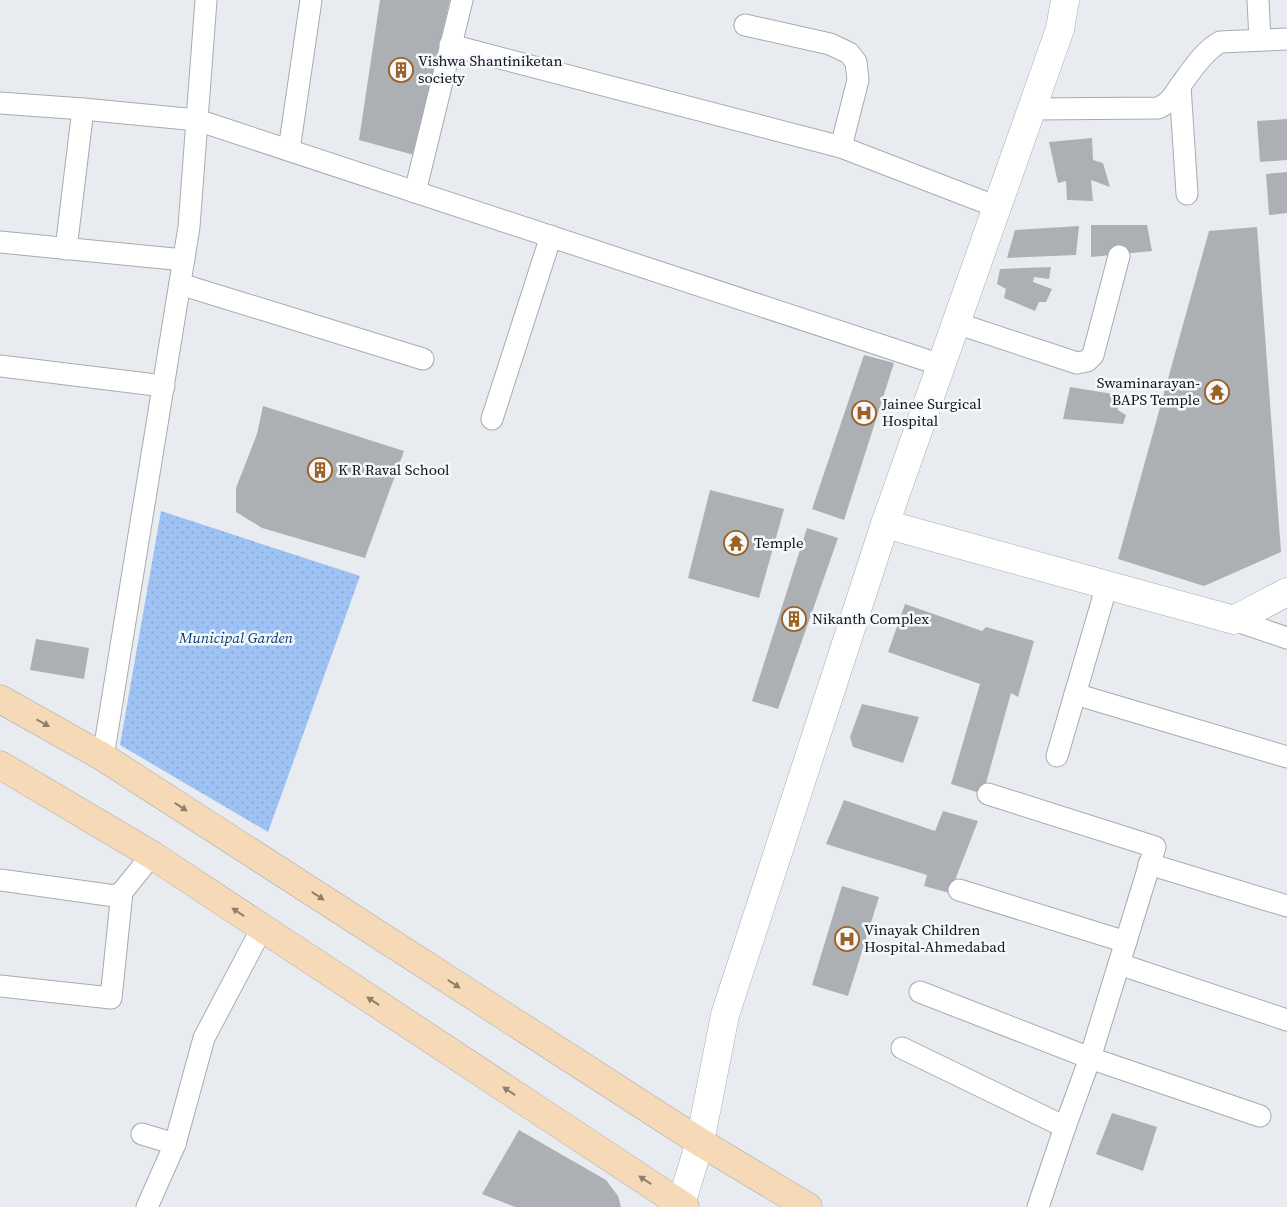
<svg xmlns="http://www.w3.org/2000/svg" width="1287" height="1207" font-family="'Source Serif 4',serif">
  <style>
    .green { fill: url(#green-dots) }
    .building { fill: #acb0b4 }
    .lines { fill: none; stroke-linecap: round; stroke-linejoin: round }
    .minor-casing { stroke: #a7abaf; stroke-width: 23 }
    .tertiary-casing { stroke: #a7abaf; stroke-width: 29 }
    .secondary-casing { stroke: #a7abaf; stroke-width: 29 }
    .minor { stroke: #fff; stroke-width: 21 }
    .tertiary { stroke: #fff; stroke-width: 28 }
    .secondary { stroke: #f6dab7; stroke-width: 28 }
    .oneway { fill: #8e806d }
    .labels { text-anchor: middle; stroke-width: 5; stroke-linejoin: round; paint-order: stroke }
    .poi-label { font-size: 15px; fill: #101213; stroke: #f5f9fe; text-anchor: start }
    .park-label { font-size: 15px; font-style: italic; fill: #0b3d75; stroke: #f5f9fe }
  </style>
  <defs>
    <pattern id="green-dots" width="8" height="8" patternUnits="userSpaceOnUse" patternTransform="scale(1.25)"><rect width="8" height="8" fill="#9dc2f3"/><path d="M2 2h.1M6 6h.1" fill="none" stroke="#86a6cf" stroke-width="1.8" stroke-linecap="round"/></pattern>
  </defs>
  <rect width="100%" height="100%" fill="#e8ecf0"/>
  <path class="green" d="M161,511L360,576L268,832L120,745Z"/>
  <g class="building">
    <path d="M380,0H450L414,155L359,140Z"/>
    <path d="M1287,119V160L1260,162L1257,121Z"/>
    <path d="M1092,138L1093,160L1103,163L1110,187L1091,180L1093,201L1067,200L1066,181L1058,183L1049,142Z"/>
    <path d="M1287,172V213L1269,215L1266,174Z"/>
    <path d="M1091,225H1147L1152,251L1091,257Z"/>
    <path d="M1079,226L1076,255L1007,258L1015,230Z"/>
    <path d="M1257,227L1281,552L1204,586L1118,559L1209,231Z"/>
    <path d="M1051,267L1049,279L1034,277L1033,282L1052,289L1046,302H1039L1035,311L1004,298L1006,289L997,284L1000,269Z"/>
    <path d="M864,355L894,363L844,520L812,509Z"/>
    <path d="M1070,387L1119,395L1118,410L1126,415L1123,424L1063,419Z"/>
    <path d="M263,406L404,451L365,558L262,528L236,512V488L257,434Z"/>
    <path d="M710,490L784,509L759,598L688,578Z"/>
    <path d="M807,528L838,538L778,709L752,701Z"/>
    <path d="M905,604L982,631L986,627L1034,641L1018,697L1011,693L983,794L951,784L980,684L888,652Z"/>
    <path d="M36,639L89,648L84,679L30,670Z"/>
    <path d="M862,704L919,717L903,763L853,747L850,737Z"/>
    <path d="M844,800L935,831L943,811L978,821L950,893L924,886L927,875L826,844Z"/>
    <path d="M842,886L879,897L848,996L812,985Z"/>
    <path d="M1112,1113L1157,1127L1143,1171L1096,1154Z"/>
    <path d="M519,1130L606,1180L618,1196L621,1207H515L482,1194Z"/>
  </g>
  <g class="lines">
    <defs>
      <g id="minor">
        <path d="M1258,0L1260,40"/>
        <path d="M745,25L830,44L849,53L856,62L858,80L841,147"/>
        <path d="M450,45L841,147L997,207"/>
        <path d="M1180,86L1187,194"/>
        <path d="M0,103L83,109"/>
        <path d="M1032,109L1158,108C1170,103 1173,96 1180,86C1191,71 1204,51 1220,42L1287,39"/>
        <path d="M289,150L311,0"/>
        <path d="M415,192L462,0"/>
        <path d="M0,242L184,260"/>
        <path d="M66,249L83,109L197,120L941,365"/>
        <path d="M180,284L423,359"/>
        <path d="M956,323L1077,363L1087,361L1093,355L1119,256"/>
        <path d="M0,366L164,386"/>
        <path d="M492,419L551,236"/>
        <path d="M1234,620L1287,638"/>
        <path d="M1075,694L1287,757"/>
        <path d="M1057,756L1107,585"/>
        <path d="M103,757L189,227L206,0"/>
        <path d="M988,794L1155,847L1090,1058L1065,1127"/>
        <path d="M1149,864L1287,906"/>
        <path d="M0,880L115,896L122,892L152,855"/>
        <path d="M959,890L1126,942"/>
        <path d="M1119,964L1287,1020"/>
        <path d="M0,986L111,998L122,892"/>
        <path d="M920,992L1090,1058L1260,1116"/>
        <path d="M902,1048L1065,1127L1038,1207"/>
        <path d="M142,1134L175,1144L147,1207"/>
        <path d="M175,1144L204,1038L262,928"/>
      </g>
      <g id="tertiary">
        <path d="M885,524L1234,620L1287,592"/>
        <path d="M680,1207L700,1142L725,1015L885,524L1060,29L1065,0"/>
      </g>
      <g id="secondary">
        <path d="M0,699L103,757L700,1142L808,1207"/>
        <path d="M0,765L152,855L685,1207"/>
      </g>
    </defs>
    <use href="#minor" class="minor-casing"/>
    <use href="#tertiary" class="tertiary-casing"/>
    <use href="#secondary" class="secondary-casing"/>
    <use href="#minor" class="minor"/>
    <use href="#tertiary" class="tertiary"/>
    <use href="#secondary" class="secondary"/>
  </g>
  <defs><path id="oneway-solid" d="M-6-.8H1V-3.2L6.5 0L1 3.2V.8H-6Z" transform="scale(1.25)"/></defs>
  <g class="oneway">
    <use href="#oneway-solid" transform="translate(43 723) rotate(29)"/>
    <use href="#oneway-solid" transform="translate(181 807) rotate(33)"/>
    <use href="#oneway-solid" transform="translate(318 896) rotate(33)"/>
    <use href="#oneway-solid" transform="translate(238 912) rotate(-146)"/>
    <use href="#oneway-solid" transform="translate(454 984) rotate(33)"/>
    <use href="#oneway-solid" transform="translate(373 1001) rotate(-147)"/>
    <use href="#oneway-solid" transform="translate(509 1091) rotate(-147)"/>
    <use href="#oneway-solid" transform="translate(645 1180) rotate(-147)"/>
  </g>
  <defs>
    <symbol id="building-ring" viewBox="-11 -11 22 22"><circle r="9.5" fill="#f5f9fe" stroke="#9d6223" stroke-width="1.5"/><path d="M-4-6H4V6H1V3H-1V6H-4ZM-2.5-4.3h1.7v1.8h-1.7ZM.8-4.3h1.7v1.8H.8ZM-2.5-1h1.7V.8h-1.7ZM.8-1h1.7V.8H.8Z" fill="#9d6223"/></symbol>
    <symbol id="temple-ring" viewBox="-11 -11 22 22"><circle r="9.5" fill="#f5f9fe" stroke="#9d6223" stroke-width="1.5"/><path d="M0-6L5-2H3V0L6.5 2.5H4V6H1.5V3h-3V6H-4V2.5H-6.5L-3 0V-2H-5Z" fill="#9d6223"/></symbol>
    <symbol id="hospital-ring" viewBox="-11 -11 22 22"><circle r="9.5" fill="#f5f9fe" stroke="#9d6223" stroke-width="1.5"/><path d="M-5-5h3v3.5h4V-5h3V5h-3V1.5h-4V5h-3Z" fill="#9d6223"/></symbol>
  </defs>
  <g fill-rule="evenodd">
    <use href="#building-ring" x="387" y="56" width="28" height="28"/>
    <use href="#temple-ring" x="1203" y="378" width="28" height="28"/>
    <use href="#hospital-ring" x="850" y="399" width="28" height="28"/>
    <use href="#building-ring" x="306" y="456" width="28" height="28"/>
    <use href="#temple-ring" x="722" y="529" width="28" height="28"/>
    <use href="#building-ring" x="780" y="605" width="28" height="28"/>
    <use href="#hospital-ring" x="833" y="925" width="28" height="28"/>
  </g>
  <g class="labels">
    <g class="poi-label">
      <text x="418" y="66">Vishwa Shantiniketan<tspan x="418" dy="17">society</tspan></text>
      <text x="1200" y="388" text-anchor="end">Swaminarayan-<tspan x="1200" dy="17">BAPS Temple</tspan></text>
      <text x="882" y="409">Jainee Surgical<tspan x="882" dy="17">Hospital</tspan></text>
      <text x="338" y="475">K R Raval School</text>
      <text x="754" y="548">Temple</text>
      <text x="812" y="624">Nikanth Complex</text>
      <text x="864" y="935">Vinayak Children<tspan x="864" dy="17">Hospital-Ahmedabad</tspan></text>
    </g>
    <g class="park-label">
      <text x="236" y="643">Municipal Garden</text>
    </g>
  </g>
</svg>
